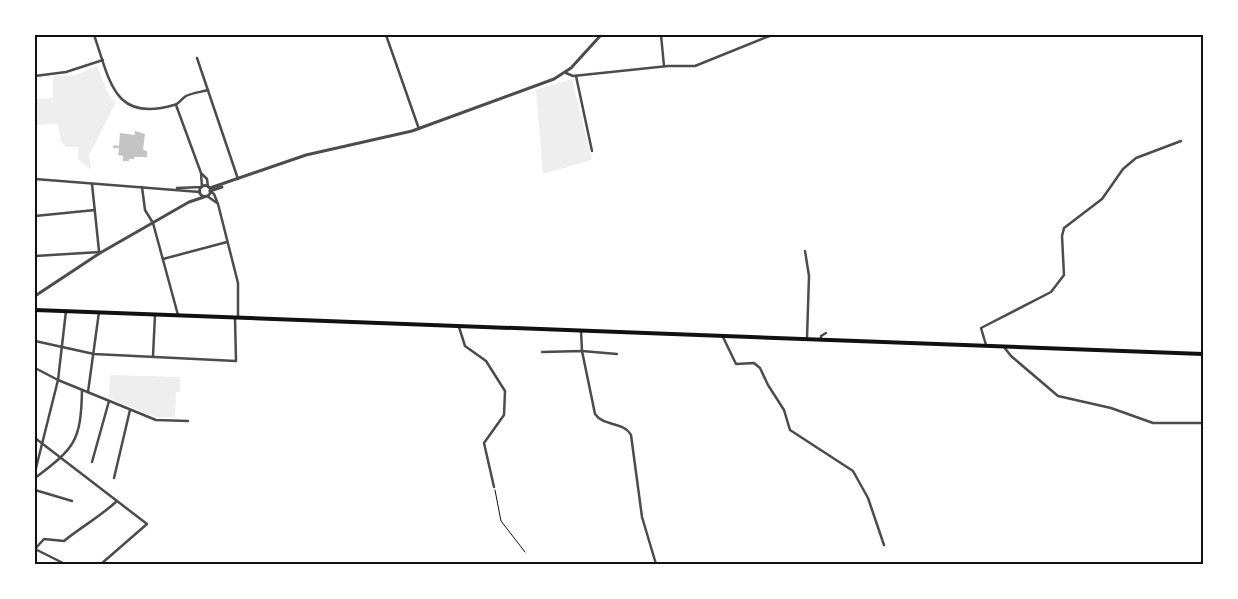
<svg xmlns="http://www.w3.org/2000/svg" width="1238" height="599" font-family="Manrope,sans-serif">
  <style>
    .green { fill: #eee }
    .building { fill: #c4c4c4 }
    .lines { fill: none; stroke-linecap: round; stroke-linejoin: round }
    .path { stroke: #111; stroke-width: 1 }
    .minor { stroke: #4c4c4c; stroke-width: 2.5 }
    .tertiary { stroke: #4c4c4c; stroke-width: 3 }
    .secondary { stroke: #111; stroke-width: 4 }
    .neatline { fill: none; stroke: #111; stroke-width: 2 }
  </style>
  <rect width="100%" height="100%" fill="#fff"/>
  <g class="green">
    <path d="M97,66L107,91L115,104L89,155L91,170L78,159V147H66L61,142L58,124L35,125V99L53,98V76L76,75Z"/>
    <path d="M572,79L592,160L543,174L536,90Z"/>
    <path d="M110,375L180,377V392H176L175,417H156L109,398Z"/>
  </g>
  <path class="building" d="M135,131L145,134L143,150L147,151V157H134V159H129V161H123V156L118,155L119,148H113L114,145L119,146L120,133L135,135Z"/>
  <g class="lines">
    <path class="path" d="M495,490L501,521L525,552"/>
    <g class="minor">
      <path d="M94,35C110,80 113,123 174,105C179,104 181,99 186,96C192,93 201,92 208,90"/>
      <path d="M386,35L419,129"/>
      <path d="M661,35L664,66"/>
      <path d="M197,58L238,179"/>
      <path d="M566,73L573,76L668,66H695L772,35"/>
      <path d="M35,76L66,72L103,60"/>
      <path d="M576,76L592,151"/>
      <path d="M176,105L201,173L202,187L177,188"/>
      <path d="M202,174L207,179L208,187"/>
      <path d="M35,179L200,192"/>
      <path d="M92,184L99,251"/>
      <path d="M142,187L145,210L153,223L178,315"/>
      <path d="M210,191L214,194L218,204L238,283V317"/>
      <path d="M207,196L217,203"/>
      <path d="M35,216L95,210"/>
      <path d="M805,251L809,276L807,338"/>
      <path d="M35,256L100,252"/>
      <path d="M163,259L227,242"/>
      <path d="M459,327L465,346L486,361L505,391L504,415L484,443L494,487"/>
      <path d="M581,331L582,351L595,414C604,427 623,421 631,435L642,517L656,564"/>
      <path d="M723,337L736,364L754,363L760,368L768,385L784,410L790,430L853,471L868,498L884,545"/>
      <path d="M821,339V336L826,333"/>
      <path d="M35,341L94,354L236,361L235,318"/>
      <path d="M986,345L981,328L1051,292L1064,275L1062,236L1064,228L1102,199L1123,169L1136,158L1181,141"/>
      <path d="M1004,347L1011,356L1058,396L1111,408L1153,423H1203"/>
      <path d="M542,352L582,351L617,354"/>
      <path d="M153,356L155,315"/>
      <path d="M35,368L58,380L156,420L188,421"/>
      <path d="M88,392L99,312"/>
      <path d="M35,438L147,524L101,564"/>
      <path d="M92,462L109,401"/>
      <path d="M35,472L58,380L66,311"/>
      <path d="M35,478C75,448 81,441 82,390"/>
      <path d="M114,478L130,410"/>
      <path d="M35,490L72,501"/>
      <path d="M35,549L44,539L64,541C81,527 101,516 117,501"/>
      <path d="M35,549L65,564"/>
    </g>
    <g class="tertiary">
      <circle cx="205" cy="191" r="5.5"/>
      <path d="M210,188L306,155L412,131L554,79L571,68L601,35"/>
      <path d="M210,191L222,187"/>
      <path d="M35,296L100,253L189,202L204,197"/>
    </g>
    <path class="secondary" d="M35,310L1203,354"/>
  </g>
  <rect width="1238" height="599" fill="none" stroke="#ffffff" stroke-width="72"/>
  <rect x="36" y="36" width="1166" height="527" class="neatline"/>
</svg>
